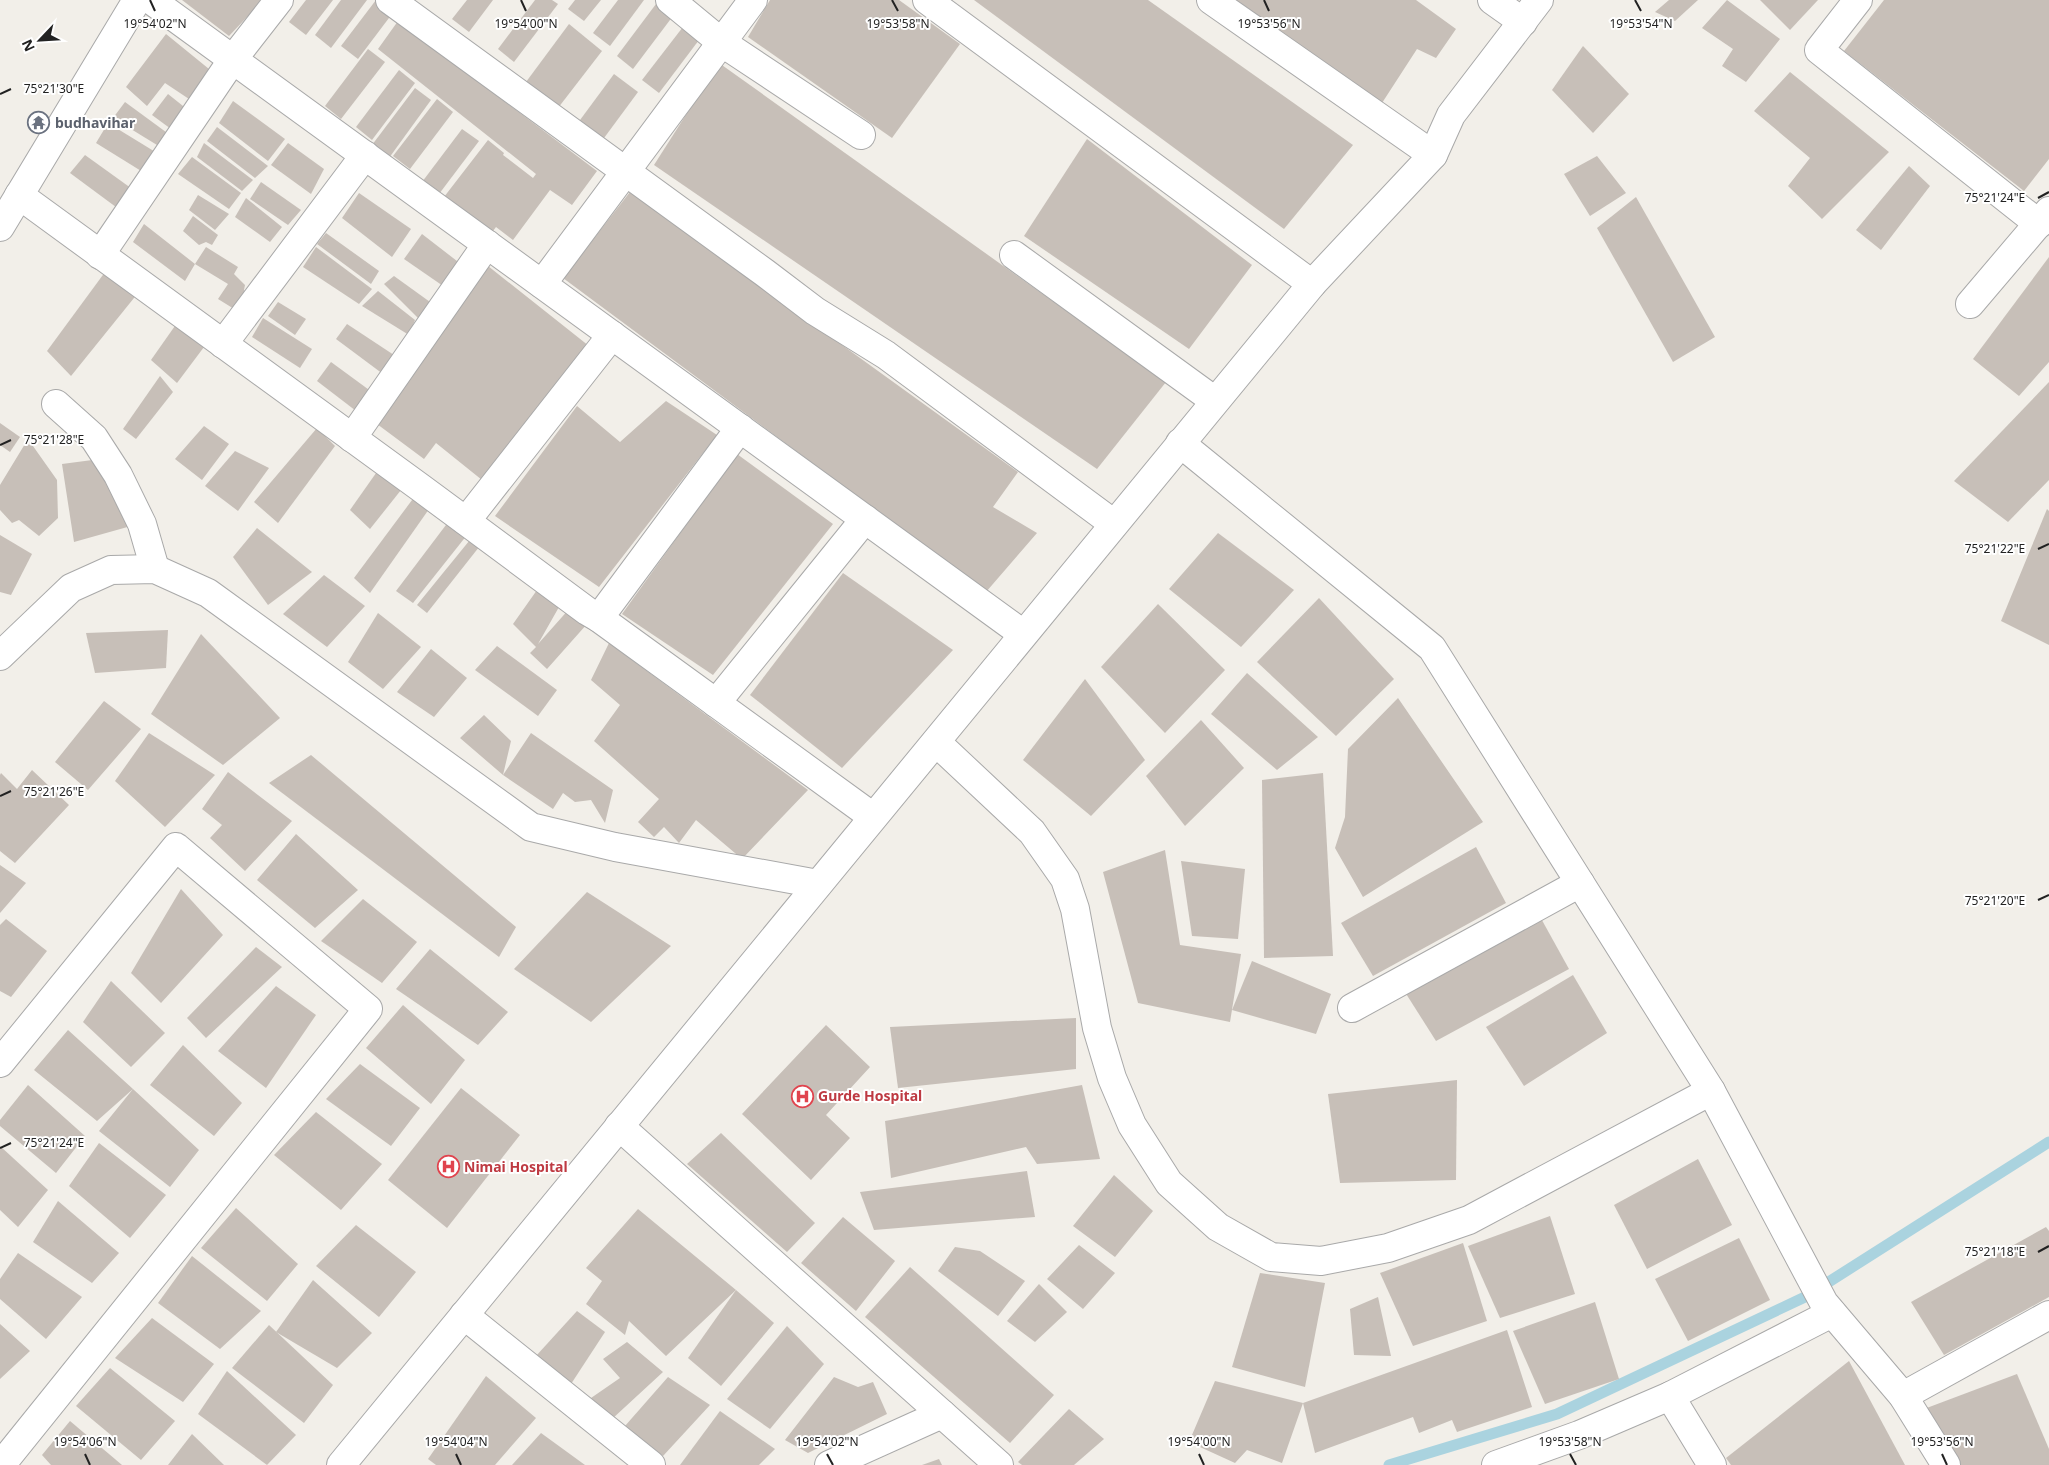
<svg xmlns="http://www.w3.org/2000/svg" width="2049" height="1465" font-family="'Noto Sans',sans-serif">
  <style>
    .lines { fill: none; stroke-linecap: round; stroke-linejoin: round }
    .stream { stroke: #aad3df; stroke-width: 11 }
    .building { fill: #c7bfb8 }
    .minor-casing { stroke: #a9a9a9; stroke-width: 30 }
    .minor { stroke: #fff; stroke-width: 28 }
    .ticks { fill: none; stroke: #222; stroke-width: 2 }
    .labels { text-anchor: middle; stroke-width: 4; stroke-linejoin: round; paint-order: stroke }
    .worship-label { font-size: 14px; font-weight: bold; fill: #5b616d; stroke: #fff; text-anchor: start }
    .health-label { font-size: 14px; font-weight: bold; fill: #be3a42; stroke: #fff; text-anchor: start }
    .ticks-label { font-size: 12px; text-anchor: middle; fill: #222; stroke: #fff; stroke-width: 4; stroke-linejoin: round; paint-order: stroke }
  </style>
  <rect width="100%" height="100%" fill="#f2efe9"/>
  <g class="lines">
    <path class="stream" d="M1389,1465L1557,1414L1805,1297L2049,1142"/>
  </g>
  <g class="building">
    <path d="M182,0H263L229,36Z"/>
    <path d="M306,0H333L306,35L289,22Z"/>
    <path d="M341,0H367L331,48L315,35Z"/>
    <path d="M376,0H398L401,2L358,59L341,46Z"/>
    <path d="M467,0H493L469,32L452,19Z"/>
    <path d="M535,0H552L558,4L514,62L498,49Z"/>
    <path d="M575,0H601L584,21L568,9Z"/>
    <path d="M618,0H644L610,46L593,33Z"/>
    <path d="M659,0L676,12L633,69L617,56Z"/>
    <path d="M770,0H899L960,44L892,138L748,37Z"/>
    <path d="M974,0H1148L1353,145L1284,229Z"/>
    <path d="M1236,0H1416L1456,29L1436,58L1417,49L1382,103Z"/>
    <path d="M1669,0H1698L1675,21L1655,12Z"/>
    <path d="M1727,0L1780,39L1746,82L1722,66L1733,49L1702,28Z"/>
    <path d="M1760,0H1818L1790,30Z"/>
    <path d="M1884,0H2049V159L2024,191L1844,51Z"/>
    <path d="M398,21L597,171L572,205L550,190L513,240L496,227L490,235L444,197L488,140L504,153L503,155L533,178L536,174L378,49Z"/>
    <path d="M686,23L702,36L659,93L642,80Z"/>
    <path d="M569,24L602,51L558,108L526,82Z"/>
    <path d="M166,34L209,69L189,99L165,83L147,106L126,87Z"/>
    <path d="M1583,46L1629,94L1593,133L1552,90Z"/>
    <path d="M368,49L385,62L341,119L325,106Z"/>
    <path d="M719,63L1166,382L1097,469L654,165Z"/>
    <path d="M399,70L415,83L372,140L356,127Z"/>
    <path d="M1790,72L1889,152L1822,219L1788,186L1810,158L1754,111Z"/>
    <path d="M614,74L638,92L590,157L566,139Z"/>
    <path d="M415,88L431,100L389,158L372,145Z"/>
    <path d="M168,94L188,110L171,129L152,115Z"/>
    <path d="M437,99L453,112L410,169L393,156Z"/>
    <path d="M233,101L285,139L268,161L219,123Z"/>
    <path d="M125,102L170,135L157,145L113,118Z"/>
    <path d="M108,123L157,153L146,174L96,143Z"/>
    <path d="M217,127L268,166L255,178L207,141Z"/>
    <path d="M462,129L479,141L436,198L419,186Z"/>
    <path d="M1087,139L1252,265L1189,349L1024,236Z"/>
    <path d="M204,143L253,180L242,191L197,157Z"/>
    <path d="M288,143L324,169L311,194L271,165Z"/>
    <path d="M85,155L135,191L120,210L70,173Z"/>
    <path d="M1597,156L1626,193L1590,216L1564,174Z"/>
    <path d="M192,157L241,193L229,209L178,174Z"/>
    <path d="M1909,166L1930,186L1881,250L1856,230Z"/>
    <path d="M261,182L301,210L288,225L250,199Z"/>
    <path d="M630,192L1018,472L993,507L1037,533L986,592L563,278Z"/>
    <path d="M359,193L411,229L392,257L342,218Z"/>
    <path d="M198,195L229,214L215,230L189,210Z"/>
    <path d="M1636,197L1715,337L1673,362L1597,228Z"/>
    <path d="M246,198L282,227L270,242L235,217Z"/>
    <path d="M193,216L218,235L212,245L206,242L199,245L183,231Z"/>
    <path d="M144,224L195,264L206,247L238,267L234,274L245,285L244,290L252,299L239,312L218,299L228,284L195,264L185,281L133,242Z"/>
    <path d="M326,233L379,271L371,284L317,244Z"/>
    <path d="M422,234L466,268L446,288L404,259Z"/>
    <path d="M316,247L372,289L359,304L303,267Z"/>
    <path d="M2049,257V362L2019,396L1973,359Z"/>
    <path d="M488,266L589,346L482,480L436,443L424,459L377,424Z"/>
    <path d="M108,268L138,293L71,376L47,351Z"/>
    <path d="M394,276L437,307L422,322L384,284Z"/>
    <path d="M378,291L415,320L409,335L362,306Z"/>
    <path d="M278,302L306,319L295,335L268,316Z"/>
    <path d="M263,318L312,349L300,368L252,337Z"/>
    <path d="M177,323L204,347L177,383L151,360Z"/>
    <path d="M347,324L400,359L387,377L336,339Z"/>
    <path d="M331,362L376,395L360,414L317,381Z"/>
    <path d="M160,376L173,392L136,439L123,429Z"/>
    <path d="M2049,382V480L2008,522L1954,481Z"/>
    <path d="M666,401L717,435L599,587L495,516L577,406L620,442Z"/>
    <path d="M0,423L20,437L10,452L0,445Z"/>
    <path d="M204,426L229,444L202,480L175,459Z"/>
    <path d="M317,428L335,446L278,523L254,502Z"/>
    <path d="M28,439L57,480L58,518L39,536L19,520L12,523L0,510V485Z"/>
    <path d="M235,451L269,468L238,511L205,486Z"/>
    <path d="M737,454L833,524L713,675L622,614Z"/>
    <path d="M100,459L131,526L74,542L62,464Z"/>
    <path d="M381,466L405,485L370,529L350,510Z"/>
    <path d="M421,488L434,502L370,593L354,578Z"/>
    <path d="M2047,509L2049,511V645L2001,621Z"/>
    <path d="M452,517L471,530L413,603L396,591Z"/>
    <path d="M257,528L312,572L268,605L233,557Z"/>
    <path d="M478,530L483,542L427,613L417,605Z"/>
    <path d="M1218,533L1294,590L1241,647L1169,589Z"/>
    <path d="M0,535L32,554L11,595L0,592Z"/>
    <path d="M843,573L953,650L842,768L750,695Z"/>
    <path d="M324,575L365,606L327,647L283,614Z"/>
    <path d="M537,590L559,607L538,644L570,608L587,624L547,669L530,653L536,647L513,624Z"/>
    <path d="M1319,598L1394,679L1336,736L1257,662Z"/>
    <path d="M1158,604L1225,670L1165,733L1101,667Z"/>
    <path d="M378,613L421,647L383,689L348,662Z"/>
    <path d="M168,630L166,668L95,673L86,633Z"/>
    <path d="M201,634L280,718L223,765L151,714Z"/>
    <path d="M609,643L808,790L742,859L696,820L679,843L664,827L654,837L638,822L659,799L594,741L620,705L591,680Z"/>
    <path d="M497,646L557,690L538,716L475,670Z"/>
    <path d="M431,649L467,678L434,717L397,692Z"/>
    <path d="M1247,673L1318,737L1277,770L1211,714Z"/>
    <path d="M1085,679L1145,760L1091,816L1023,760Z"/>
    <path d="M1398,698L1483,822L1363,897L1335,848L1345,817L1348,749Z"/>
    <path d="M104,701L141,729L88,790L55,762Z"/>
    <path d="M484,715L511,741L503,775L531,733L613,790L605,823L591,800L575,802L563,793L553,809L503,775L460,738Z"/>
    <path d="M1201,720L1244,768L1185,826L1146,776Z"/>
    <path d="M149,733L215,775L165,827L115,781Z"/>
    <path d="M311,755L516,927L499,957L269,783Z"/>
    <path d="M32,770L69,805L15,863L0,851V775L1,773L17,789Z"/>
    <path d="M228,772L292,821L245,871L210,838L222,825L202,809Z"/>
    <path d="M1323,773L1333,956L1264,958L1262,780Z"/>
    <path d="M296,834L358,890L315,928L257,880Z"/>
    <path d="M1476,847L1506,903L1373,976L1341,923Z"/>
    <path d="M1165,850L1180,945L1241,954L1230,1022L1138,1003L1103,872Z"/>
    <path d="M1181,861L1245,869L1238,939L1192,936Z"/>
    <path d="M0,865L26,883L0,913Z"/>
    <path d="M181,889L223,935L161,1003L131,973Z"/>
    <path d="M587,892L671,946L591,1022L514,969Z"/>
    <path d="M363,899L417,942L382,983L321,941Z"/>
    <path d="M1538,913L1569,969L1436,1041L1403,989Z"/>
    <path d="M6,919L47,951L11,997L0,991V925Z"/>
    <path d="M256,947L282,967L206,1038L187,1018Z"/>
    <path d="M430,949L508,1012L478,1045L396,989Z"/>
    <path d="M1252,961L1331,994L1316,1034L1232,1010Z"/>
    <path d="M1573,975L1607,1033L1524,1086L1486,1027Z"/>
    <path d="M111,981L165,1033L131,1067L83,1022Z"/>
    <path d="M276,986L316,1015L266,1088L218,1051Z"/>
    <path d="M403,1005L465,1060L431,1104L366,1048Z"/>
    <path d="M1076,1018V1069L898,1088L890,1027Z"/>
    <path d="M826,1025L870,1067L826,1115L850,1138L811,1180L742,1114Z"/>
    <path d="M68,1030L133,1089L199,1150L170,1187L99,1131L133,1089L97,1121L34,1070Z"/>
    <path d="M183,1045L242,1103L214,1136L150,1085Z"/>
    <path d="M360,1064L420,1108L391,1146L326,1099Z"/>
    <path d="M1457,1080L1456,1180L1340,1183L1328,1094Z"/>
    <path d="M28,1085L85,1136L56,1173L0,1126V1120Z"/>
    <path d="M1082,1085L1100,1159L1037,1164L1026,1147L891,1178L885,1121Z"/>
    <path d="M461,1088L520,1135L447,1228L388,1180Z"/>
    <path d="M316,1112L382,1164L341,1210L274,1155Z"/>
    <path d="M721,1133L815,1223L787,1252L687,1164Z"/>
    <path d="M99,1143L166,1195L130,1238L69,1186Z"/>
    <path d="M0,1146L48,1190L18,1227L0,1210Z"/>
    <path d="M1698,1159L1732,1225L1647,1269L1614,1205Z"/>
    <path d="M1027,1171L1035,1217L874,1230L860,1192Z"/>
    <path d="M1114,1175L1153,1211L1115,1257L1073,1226Z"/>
    <path d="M58,1201L119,1253L92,1283L33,1242Z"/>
    <path d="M236,1208L298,1264L267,1301L201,1248Z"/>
    <path d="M638,1209L736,1290L666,1356L629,1321L625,1335L586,1304L602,1281L586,1268Z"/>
    <path d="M1550,1216L1575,1294L1500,1318L1468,1246Z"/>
    <path d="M843,1217L895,1261L856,1311L801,1263Z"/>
    <path d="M356,1225L416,1272L379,1317L316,1266Z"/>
    <path d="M2046,1227L2049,1231V1297L1944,1355L1911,1302Z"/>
    <path d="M1739,1238L1770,1300L1688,1341L1655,1279Z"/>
    <path d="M1463,1243L1487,1321L1413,1346L1380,1273Z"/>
    <path d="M1079,1245L1115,1273L1083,1309L1047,1279Z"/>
    <path d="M955,1247L980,1251L1025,1281L998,1316L938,1271Z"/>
    <path d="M18,1253L82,1297L46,1339L0,1299V1279Z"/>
    <path d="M192,1256L261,1311L220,1349L158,1303Z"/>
    <path d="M910,1267L1054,1395L1010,1443L865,1317Z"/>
    <path d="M1260,1273L1325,1283L1305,1387L1232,1367Z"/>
    <path d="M313,1280L372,1333L337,1368L276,1332Z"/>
    <path d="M1039,1284L1067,1312L1035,1342L1007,1321Z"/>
    <path d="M736,1290L774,1323L721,1386L688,1358Z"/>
    <path d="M1378,1297L1391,1356L1354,1355L1350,1309Z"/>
    <path d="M1595,1302L1619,1379L1545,1404L1513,1331Z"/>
    <path d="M577,1311L605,1332L571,1384L536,1356Z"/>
    <path d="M152,1318L214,1364L183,1402L115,1358Z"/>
    <path d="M0,1324L30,1351L0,1379Z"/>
    <path d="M269,1325L333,1385L304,1423L232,1368Z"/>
    <path d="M787,1326L824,1364L770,1429L727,1399Z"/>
    <path d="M1507,1330L1532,1407L1457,1432L1452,1420L1419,1433L1413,1417L1315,1453L1303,1403Z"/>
    <path d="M627,1342L663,1372L612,1419L591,1398L620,1378L603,1359Z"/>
    <path d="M1849,1361L1905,1465H1731L1726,1458Z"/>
    <path d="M110,1368L175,1421L141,1460L76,1406Z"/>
    <path d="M227,1371L296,1435L267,1465L198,1414Z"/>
    <path d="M2017,1374L2049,1449V1465H1961L1924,1409Z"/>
    <path d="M486,1376L536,1418L495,1465H436L428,1459Z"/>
    <path d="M668,1377L710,1405L663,1456L625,1426Z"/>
    <path d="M834,1377L858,1387L873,1382L887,1414L808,1453L785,1440Z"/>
    <path d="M1215,1381L1303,1403L1282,1463L1247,1450L1235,1463L1189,1442Z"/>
    <path d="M1069,1409L1104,1439L1074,1465H1022L1018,1462Z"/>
    <path d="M720,1411L775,1449L759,1465H680Z"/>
    <path d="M70,1421L122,1465H51L42,1455Z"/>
    <path d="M541,1433L585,1465H512Z"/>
    <path d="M192,1434L224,1465H168Z"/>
    <path d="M939,1459L942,1465H922Z"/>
  </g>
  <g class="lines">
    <defs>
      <g id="minor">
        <path d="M151,0L1023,634"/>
        <path d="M390,0L765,273L815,311L886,355L1114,524"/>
        <path d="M670,0L721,42L861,135"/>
        <path d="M927,0L1312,284"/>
        <path d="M1211,0L1433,155"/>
        <path d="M1492,0L1523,22"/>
        <path d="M1858,0L1819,50L2039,224"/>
        <path d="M19,195L421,488L587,611L599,618L873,817"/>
        <path d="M0,227L137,0"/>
        <path d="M100,255L233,59L279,0"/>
        <path d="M1014,255L1215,401"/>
        <path d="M542,284L753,0"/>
        <path d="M1970,304L2049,211"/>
        <path d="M223,344L365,155"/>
        <path d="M56,404L94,438L118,475L142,524L155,569"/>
        <path d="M352,438L487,244"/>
        <path d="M1180,443L1432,648L1711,1091L1824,1303L1903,1396L1946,1465"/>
        <path d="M466,521L612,335"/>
        <path d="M599,618L740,428"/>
        <path d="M0,656L71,588L111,570L155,569L208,593L531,827L615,847L818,884"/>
        <path d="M716,703L865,519"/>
        <path d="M936,742L1032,832L1065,879L1075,909L1097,1028L1112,1078L1132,1125L1169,1183L1218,1227L1271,1257L1321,1261L1388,1248L1469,1220L1711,1091"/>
        <path d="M1352,1008L1580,883"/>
        <path d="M0,1063L176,847L368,1009L1,1465"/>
        <path d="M619,1126L942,1414L829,1465"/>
        <path d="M464,1315L651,1465"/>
        <path d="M1670,1396L1712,1465"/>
        <path d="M1903,1396L2049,1315"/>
        <path d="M942,1414L999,1465"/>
        <path d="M341,1465L1312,284L1433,155L1451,115L1539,0"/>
        <path d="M1496,1465L1579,1435L1670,1396L1832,1313"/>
      </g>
    </defs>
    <use href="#minor" class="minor-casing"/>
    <use href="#minor" class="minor"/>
  </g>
  <path class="ticks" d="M150,0L155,11M521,0L526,11M892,0L898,11M1264,0L1269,11M1635,0L1641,11M0,94L11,89M2038,198L2049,192M0,445L11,440M2038,549L2049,544M0,796L11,791M2038,900L2049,895M0,1148L11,1143M2038,1252L2049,1246M85,1454L90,1465M456,1454L461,1465M827,1454L833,1465M1199,1454L1204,1465M1570,1454L1576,1465M1942,1454L1947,1465"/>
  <defs>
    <symbol id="temple-ring" viewBox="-11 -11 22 22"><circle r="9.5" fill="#fff" stroke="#6b7280" stroke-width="1.5"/><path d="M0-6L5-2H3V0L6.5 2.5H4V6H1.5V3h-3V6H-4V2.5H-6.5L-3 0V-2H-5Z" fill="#6b7280"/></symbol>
    <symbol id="hospital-ring" viewBox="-11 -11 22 22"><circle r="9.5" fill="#fff" stroke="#e0444e" stroke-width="1.5"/><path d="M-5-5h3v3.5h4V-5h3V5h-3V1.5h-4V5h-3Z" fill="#e0444e"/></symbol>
  </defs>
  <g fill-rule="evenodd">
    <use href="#temple-ring" x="26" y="110" width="25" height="25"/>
    <use href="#hospital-ring" x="790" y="1084" width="25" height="25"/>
    <use href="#hospital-ring" x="436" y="1154" width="25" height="25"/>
  </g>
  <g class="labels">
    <g class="worship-label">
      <text x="55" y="128">budhavihar</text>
    </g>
    <g class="health-label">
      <text x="818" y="1101">Gurde Hospital</text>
      <text x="464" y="1172">Nimai Hospital</text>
    </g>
  </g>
  <g class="ticks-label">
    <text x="155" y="28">19°54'02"N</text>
    <text x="526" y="28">19°54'00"N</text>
    <text x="898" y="28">19°53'58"N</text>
    <text x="1269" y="28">19°53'56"N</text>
    <text x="1641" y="28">19°53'54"N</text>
    <text x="54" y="93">75°21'30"E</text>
    <text x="1995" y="202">75°21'24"E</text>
    <text x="54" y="444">75°21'28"E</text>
    <text x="1995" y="553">75°21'22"E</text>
    <text x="54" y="796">75°21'26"E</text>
    <text x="1995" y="905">75°21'20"E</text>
    <text x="54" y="1147">75°21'24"E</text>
    <text x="1995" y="1256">75°21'18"E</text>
    <text x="85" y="1446">19°54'06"N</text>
    <text x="456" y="1446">19°54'04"N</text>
    <text x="827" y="1446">19°54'02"N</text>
    <text x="1199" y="1446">19°54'00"N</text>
    <text x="1570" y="1446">19°53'58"N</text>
    <text x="1942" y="1446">19°53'56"N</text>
  </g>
  <g transform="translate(40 40) rotate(245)" stroke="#ffffff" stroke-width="4" paint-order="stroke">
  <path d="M0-4L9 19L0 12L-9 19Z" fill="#222222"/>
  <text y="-8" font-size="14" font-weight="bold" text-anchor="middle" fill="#222222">N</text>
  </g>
</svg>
